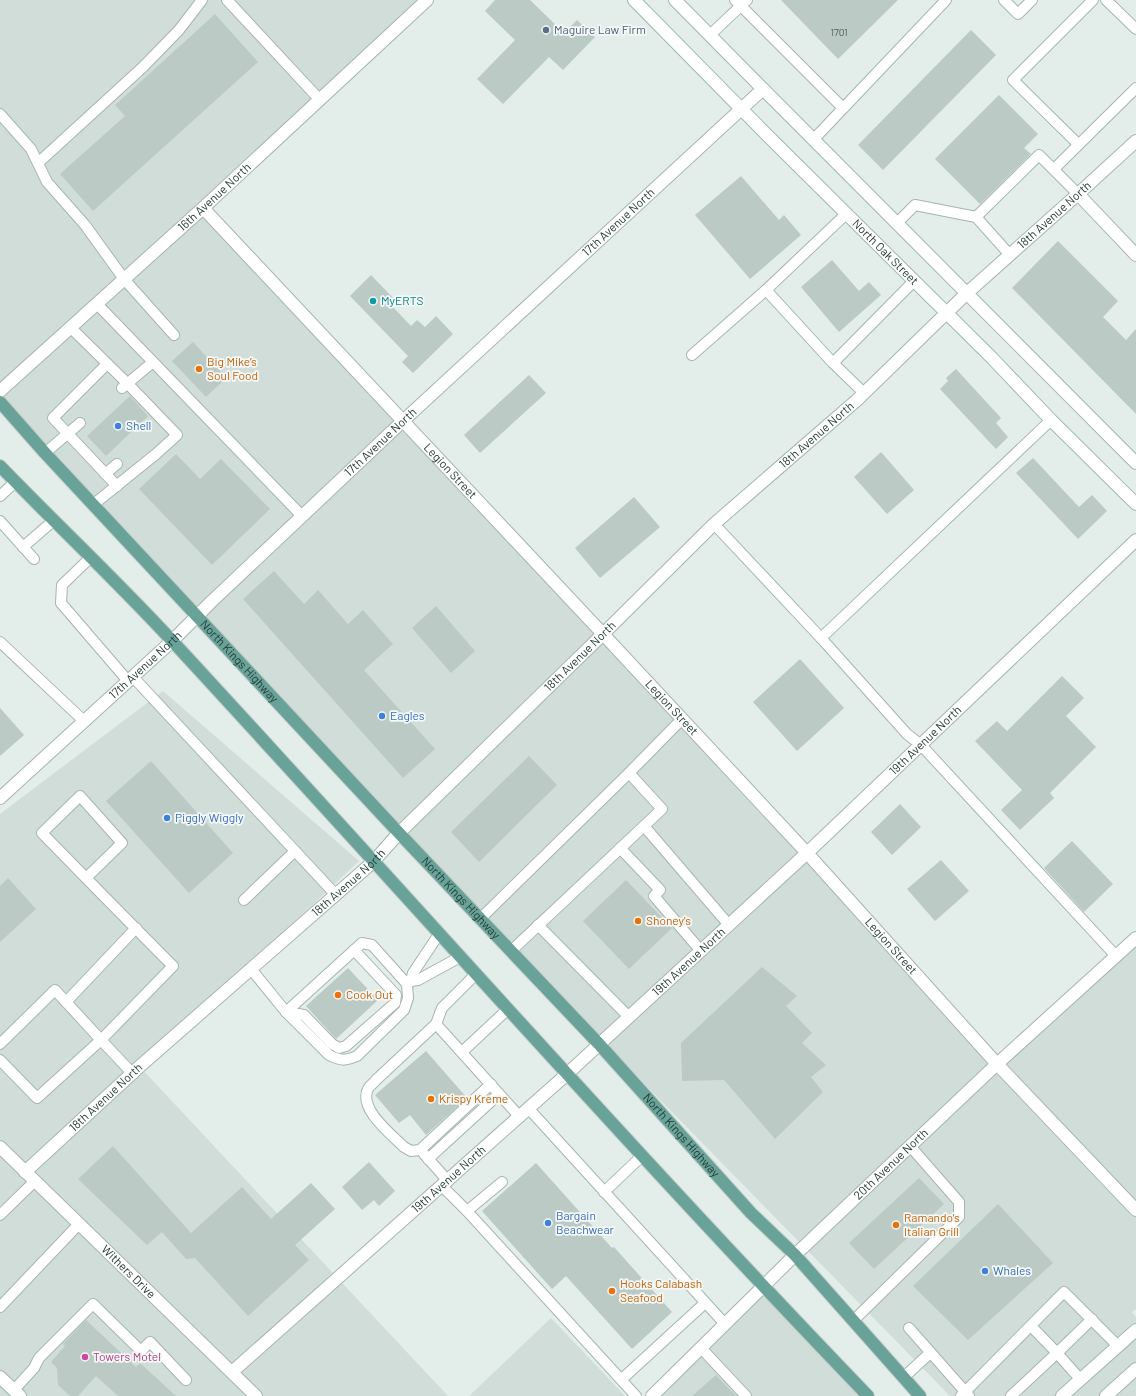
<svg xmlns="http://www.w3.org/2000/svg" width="1136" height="1396" font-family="Barlow,sans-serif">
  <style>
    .built { fill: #d1ddd8 }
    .building { fill: #bbcac5 }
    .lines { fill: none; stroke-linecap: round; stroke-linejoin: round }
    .service-casing { stroke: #a6b5b1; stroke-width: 12 }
    .minor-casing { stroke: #a6b5b1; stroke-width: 14 }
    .tertiary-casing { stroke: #a6b5b1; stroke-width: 14 }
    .secondary-casing { stroke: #a1b8b2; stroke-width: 14 }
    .primary-casing { stroke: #c1c9c8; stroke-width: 14 }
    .service { stroke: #fff; stroke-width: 10 }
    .minor { stroke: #fff; stroke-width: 12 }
    .tertiary { stroke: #fff; stroke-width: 12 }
    .secondary { stroke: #fff; stroke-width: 12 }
    .primary { stroke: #68a298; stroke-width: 12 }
    .service-dot { fill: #5c6f8a; stroke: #f4f9f7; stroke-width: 1.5 }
    .culture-dot { fill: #0f9aa8; stroke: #f4f9f7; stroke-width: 1.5 }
    .food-dot { fill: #e8710a; stroke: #f4f9f7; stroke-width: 1.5 }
    .shop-dot { fill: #3f7fe0; stroke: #f4f9f7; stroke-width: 1.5 }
    .hotel-dot { fill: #d1479c; stroke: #f4f9f7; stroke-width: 1.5 }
    .labels { text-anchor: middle; stroke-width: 3.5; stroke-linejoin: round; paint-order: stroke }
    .number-label { font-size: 10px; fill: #49615c }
    .service-label { font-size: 12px; fill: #4e5e75; stroke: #f4f9f7; text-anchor: start }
    .street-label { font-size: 12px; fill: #233e39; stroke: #f4f9f7 }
    .culture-label { font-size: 12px; fill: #0d838f; stroke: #f4f9f7; text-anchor: start }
    .food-label { font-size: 12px; fill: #c56008; stroke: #f4f9f7; text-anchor: start }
    .shop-label { font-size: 12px; fill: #366cbe; stroke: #f4f9f7; text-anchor: start }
    .hotel-label { font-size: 12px; fill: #b23c85; stroke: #f4f9f7; text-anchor: start }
  </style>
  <rect width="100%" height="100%" fill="#e3ede9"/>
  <g class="built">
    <path d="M0,0H428L203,208L997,1064L1136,936V1309L1132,1312L1136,1317V1396H950L399,833L0,402Z"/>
    <path d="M163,691L359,861L140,1067L448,1396H0V814Z"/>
    <path d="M763,1287L868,1396H652Z"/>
    <path d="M551,1318L625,1396H469Z"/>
  </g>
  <g class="building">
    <path d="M495,0H530L564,33L577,20L595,37L563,70L549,57L503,104L477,79L515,40L485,11Z"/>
    <path d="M781,0H898L838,59Z"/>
    <path d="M215,14L258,62L93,211L60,174L125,116L115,105Z"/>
    <path d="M971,30L996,55L883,170L858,145Z"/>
    <path d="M999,95L1038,134L1024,148L1031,154L980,204L935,159Z"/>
    <path d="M741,176L779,220L784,215L801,235L750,279L695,215Z"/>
    <path d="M1058,241L1118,301L1103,317L1126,340L1136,329V414L1012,288Z"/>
    <path d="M832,260L859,291L869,282L881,295L839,332L801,287Z"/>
    <path d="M371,275L394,299L389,303L411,326L417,320L425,327L436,316L453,334L413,373L402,362L408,356L350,296Z"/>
    <path d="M193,342L226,378L206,397L172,361Z"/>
    <path d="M956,369L1001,418L996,423L1008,437L996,449L940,389L948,381L946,378Z"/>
    <path d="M529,375L546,393L480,453L464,435Z"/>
    <path d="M130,396L148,416L106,456L87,436Z"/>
    <path d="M881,452L914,490L887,514L854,477Z"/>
    <path d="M176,454L200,479L221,459L270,509L212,565L139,489Z"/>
    <path d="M1033,458L1079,507L1092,495L1107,511L1078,539L1016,473Z"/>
    <path d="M634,497L660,527L600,578L575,548Z"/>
    <path d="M274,571L304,604L318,590L348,624L363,610L393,644L364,670L435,749L403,778L243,599Z"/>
    <path d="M436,606L475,651L451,673L412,628Z"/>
    <path d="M800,659L844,708L797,751L753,702Z"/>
    <path d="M1062,676L1084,698L1066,716L1096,747L1050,793L1054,798L1020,830L1001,810L1022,790L975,741L997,721L1007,731Z"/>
    <path d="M0,708L24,735L0,756Z"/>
    <path d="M529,756L557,785L479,862L451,832Z"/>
    <path d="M151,761L233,853L189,893L106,801Z"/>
    <path d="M900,804L921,827L892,855L871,832Z"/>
    <path d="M1072,841L1113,884L1084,912L1044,868Z"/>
    <path d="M941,860L969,891L935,921L907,889Z"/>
    <path d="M8,878L36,909L0,942V886Z"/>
    <path d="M626,880L672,928L629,969L583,921Z"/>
    <path d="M762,967L797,996L786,1006L812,1033L802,1043L826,1065L811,1077L823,1092L775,1139L724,1080L682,1081L681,1043Z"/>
    <path d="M348,968L378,1000L336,1039L306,1006Z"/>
    <path d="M426,1051L467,1098L426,1135L410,1115L399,1123L375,1095Z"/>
    <path d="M113,1146L191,1233L242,1187L271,1219L311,1183L335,1209L295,1245L309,1260L248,1316L195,1258L186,1259L162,1232L147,1245L78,1179Z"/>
    <path d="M369,1162L395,1191L379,1206L374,1200L362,1210L342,1187Z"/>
    <path d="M536,1163L612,1248L614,1247L672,1312L632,1349L566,1276L552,1289L482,1211Z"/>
    <path d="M919,1178L944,1204L874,1269L849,1243Z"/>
    <path d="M998,1204L1053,1263L968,1340L913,1286Z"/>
    <path d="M86,1320L136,1367L140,1363L176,1396H118L96,1376L78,1396H70L58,1385L57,1368L51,1362L65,1346L63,1344Z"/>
    <path d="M716,1375L736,1396H692Z"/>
  </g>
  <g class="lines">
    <defs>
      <g id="service">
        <path d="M227,0L320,100"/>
        <path d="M735,0L843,108"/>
        <path d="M1004,0L1018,14L1032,0"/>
        <path d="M1106,0L1136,29"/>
        <path d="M710,35L747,0"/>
        <path d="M0,114L31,149L47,182L85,225L124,279L174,335"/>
        <path d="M813,140L946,0"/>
        <path d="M1078,144L1013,80L1093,0"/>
        <path d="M38,163L143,67L179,30L202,0"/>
        <path d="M1054,169L1136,88"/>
        <path d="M976,217L1039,155L1078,194"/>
        <path d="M897,223L915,205L976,217L1010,255"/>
        <path d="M766,290L833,363L864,393"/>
        <path d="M97,304L302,516"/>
        <path d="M70,327L127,383L177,435L156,454L94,504"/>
        <path d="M692,355L766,290L846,214"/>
        <path d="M833,363L914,281"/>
        <path d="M107,364L53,418L117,486"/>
        <path d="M122,388L153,362"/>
        <path d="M45,453L80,423"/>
        <path d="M105,474L117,464"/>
        <path d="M0,496L15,482"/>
        <path d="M0,521L34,559"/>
        <path d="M714,524L821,638L907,734L921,745L1116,956"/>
        <path d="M23,547L53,521"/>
        <path d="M90,558L62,585L61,603L128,681"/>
        <path d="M821,638L1051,420"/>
        <path d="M0,642L84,721"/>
        <path d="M133,677L336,895"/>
        <path d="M629,773L682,719"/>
        <path d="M620,848L660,890L654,896L701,951"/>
        <path d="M86,878L122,843L80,796L42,833C86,878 129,922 173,966L101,1040L133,1074"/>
        <path d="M244,900L295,851"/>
        <path d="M480,919L629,773L662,809L644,826L729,925"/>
        <path d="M538,925L629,1017"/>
        <path d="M511,951L644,826"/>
        <path d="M251,969L286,1012L362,943L372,945L407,984L411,981L418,980L460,957"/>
        <path d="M476,974L442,1008L436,1024L376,1080C374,1083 369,1086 368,1089C358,1109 392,1135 404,1147L411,1151L420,1150L491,1084"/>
        <path d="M411,981L413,973L439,934"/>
        <path d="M66,1002L136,928"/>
        <path d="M286,1012L304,1015L332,1044L339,1048L346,1046L395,1003L396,995L354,950"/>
        <path d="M286,1012L329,1055C341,1061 345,1061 357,1056L404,1010L408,998L407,984"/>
        <path d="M436,1024L520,1117"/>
        <path d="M0,1044L55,990L101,1040L37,1098L0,1060"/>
        <path d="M462,1052L508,1009"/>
        <path d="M529,1109L725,1324"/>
        <path d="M424,1154L448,1181"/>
        <path d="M428,1159L499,1094"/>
        <path d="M442,1186L467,1211L636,1396"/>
        <path d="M604,1192L642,1156"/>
        <path d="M467,1211L502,1182"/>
        <path d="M0,1215L35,1181"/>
        <path d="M0,1307L79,1224"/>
        <path d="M854,1320L959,1217V1202L910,1146"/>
        <path d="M1031,1326L1057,1353L1080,1379"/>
        <path d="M909,1328L969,1396"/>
        <path d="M701,1348L746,1396"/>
        <path d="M903,1378L930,1353"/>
        <path d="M622,1379L705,1303"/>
        <path d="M14,1390L34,1368L39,1358L93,1304L141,1351L150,1342L186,1380"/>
        <path d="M961,1396L1064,1292L1118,1346"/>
        <path d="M1011,1396L1057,1353L1092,1319"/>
      </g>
      <g id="minor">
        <path d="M1078,194L1136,255"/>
        <path id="s1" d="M203,208L603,634L807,853L997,1064L1136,1210"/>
        <path id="s2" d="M0,798L172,641L211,602L404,420L763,89"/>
        <path id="s3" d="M0,1147L256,1396"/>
        <path id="s4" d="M25,1172L139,1067L373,862L399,833L603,634L714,524L857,400L967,293L1078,194L1136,141"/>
        <path id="s5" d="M232,1372L567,1074L807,853L1136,540"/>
        <path id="s6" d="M652,1396L795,1255L997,1064L1136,938"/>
      </g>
      <g id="tertiary">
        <path id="s7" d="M0,391L203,208L427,0"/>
      </g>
      <g id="secondary">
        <path id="s8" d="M634,0L770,138L991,357L1051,420L1136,504"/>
        <path d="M675,0L763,89L1136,463"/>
        <path d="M0,1377L20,1396"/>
        <path d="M1062,1396L1136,1330"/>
        <path d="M1106,1396L1136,1369"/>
      </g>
      <g id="primary">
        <path id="s9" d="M0,402L45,453L399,833L599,1044L751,1213L795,1255L920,1396"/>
        <path d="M0,466C58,526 119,583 175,644C406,894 631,1150 868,1396"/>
      </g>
    </defs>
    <use href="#service" class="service-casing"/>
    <use href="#minor" class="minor-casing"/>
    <use href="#tertiary" class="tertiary-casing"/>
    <use href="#secondary" class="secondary-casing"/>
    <use href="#primary" class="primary-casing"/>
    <use href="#service" class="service"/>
    <use href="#minor" class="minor"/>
    <use href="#tertiary" class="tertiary"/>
    <use href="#secondary" class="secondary"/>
    <use href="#primary" class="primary"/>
  </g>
  <circle class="service-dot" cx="546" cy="30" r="4"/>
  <circle class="culture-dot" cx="373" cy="301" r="4"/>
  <g class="food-dot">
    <circle cx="199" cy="369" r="4"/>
    <circle cx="638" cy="921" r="4"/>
    <circle cx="338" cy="995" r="4"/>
    <circle cx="431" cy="1099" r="4"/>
    <circle cx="896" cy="1225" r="4"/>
    <circle cx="612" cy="1291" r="4"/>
  </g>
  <g class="shop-dot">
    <circle cx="118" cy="426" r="4"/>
    <circle cx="382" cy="716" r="4"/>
    <circle cx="167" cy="818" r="4"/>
    <circle cx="548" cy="1223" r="4"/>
    <circle cx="985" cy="1271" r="4"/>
  </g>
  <circle class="hotel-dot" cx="85" cy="1357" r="4"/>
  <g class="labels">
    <g class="number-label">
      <text x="839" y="36">1701</text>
    </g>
    <g class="service-label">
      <text x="554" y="34">Maguire Law Firm</text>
    </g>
    <g class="street-label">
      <text dy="4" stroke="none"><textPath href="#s7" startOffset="289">16th Avenue North</textPath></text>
      <text dy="4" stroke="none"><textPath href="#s4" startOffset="1406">18th Avenue North</textPath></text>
      <text dy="4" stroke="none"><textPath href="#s2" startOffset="845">17th Avenue North</textPath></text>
      <text dy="4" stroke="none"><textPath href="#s8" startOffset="356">North Oak Street</textPath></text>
      <text dy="4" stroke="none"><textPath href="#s4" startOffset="1082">18th Avenue North</textPath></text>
      <text dy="4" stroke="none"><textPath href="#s2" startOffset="521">17th Avenue North</textPath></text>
      <text dy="4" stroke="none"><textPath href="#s1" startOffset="361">Legion Street</textPath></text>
      <text dy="4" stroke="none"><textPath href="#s4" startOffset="758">18th Avenue North</textPath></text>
      <text dy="4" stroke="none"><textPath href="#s9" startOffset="353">North Kings Highway</textPath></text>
      <text dy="4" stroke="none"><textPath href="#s2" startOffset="197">17th Avenue North</textPath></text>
      <text dy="4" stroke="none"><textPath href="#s1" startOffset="685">Legion Street</textPath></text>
      <text dy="4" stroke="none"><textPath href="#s5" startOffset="938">19th Avenue North</textPath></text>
      <text dy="4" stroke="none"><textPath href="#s4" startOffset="434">18th Avenue North</textPath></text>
      <text dy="4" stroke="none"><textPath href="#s9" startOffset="677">North Kings Highway</textPath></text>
      <text dy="4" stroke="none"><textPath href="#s1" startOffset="1009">Legion Street</textPath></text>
      <text dy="4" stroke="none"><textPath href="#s5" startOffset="614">19th Avenue North</textPath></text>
      <text dy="4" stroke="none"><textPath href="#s4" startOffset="110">18th Avenue North</textPath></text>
      <text dy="4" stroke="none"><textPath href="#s9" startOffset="1001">North Kings Highway</textPath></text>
      <text dy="4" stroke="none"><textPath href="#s6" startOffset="333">20th Avenue North</textPath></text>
      <text dy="4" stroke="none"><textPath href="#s5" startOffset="290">19th Avenue North</textPath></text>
      <text dy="4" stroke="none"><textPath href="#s3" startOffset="179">Withers Drive</textPath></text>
    </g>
    <g class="culture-label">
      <text x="381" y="305">MyERTS</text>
    </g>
    <g class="food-label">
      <text x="207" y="366">Big Mike’s<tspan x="207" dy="14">Soul Food</tspan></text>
      <text x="646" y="925">Shoney's</text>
      <text x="346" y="999">Cook Out</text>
      <text x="439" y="1103">Krispy Kreme</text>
      <text x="904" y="1222">Ramando's<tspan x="904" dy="14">Italian Grill</tspan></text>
      <text x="620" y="1288">Hooks Calabash<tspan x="620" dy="14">Seafood</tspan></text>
    </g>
    <g class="shop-label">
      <text x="126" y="430">Shell</text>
      <text x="390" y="720">Eagles</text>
      <text x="175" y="822">Piggly Wiggly</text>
      <text x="556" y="1220">Bargain<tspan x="556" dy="14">Beachwear</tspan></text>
      <text x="993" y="1275">Whales</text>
    </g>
    <g class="hotel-label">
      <text x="93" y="1361">Towers Motel</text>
    </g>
  </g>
</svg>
